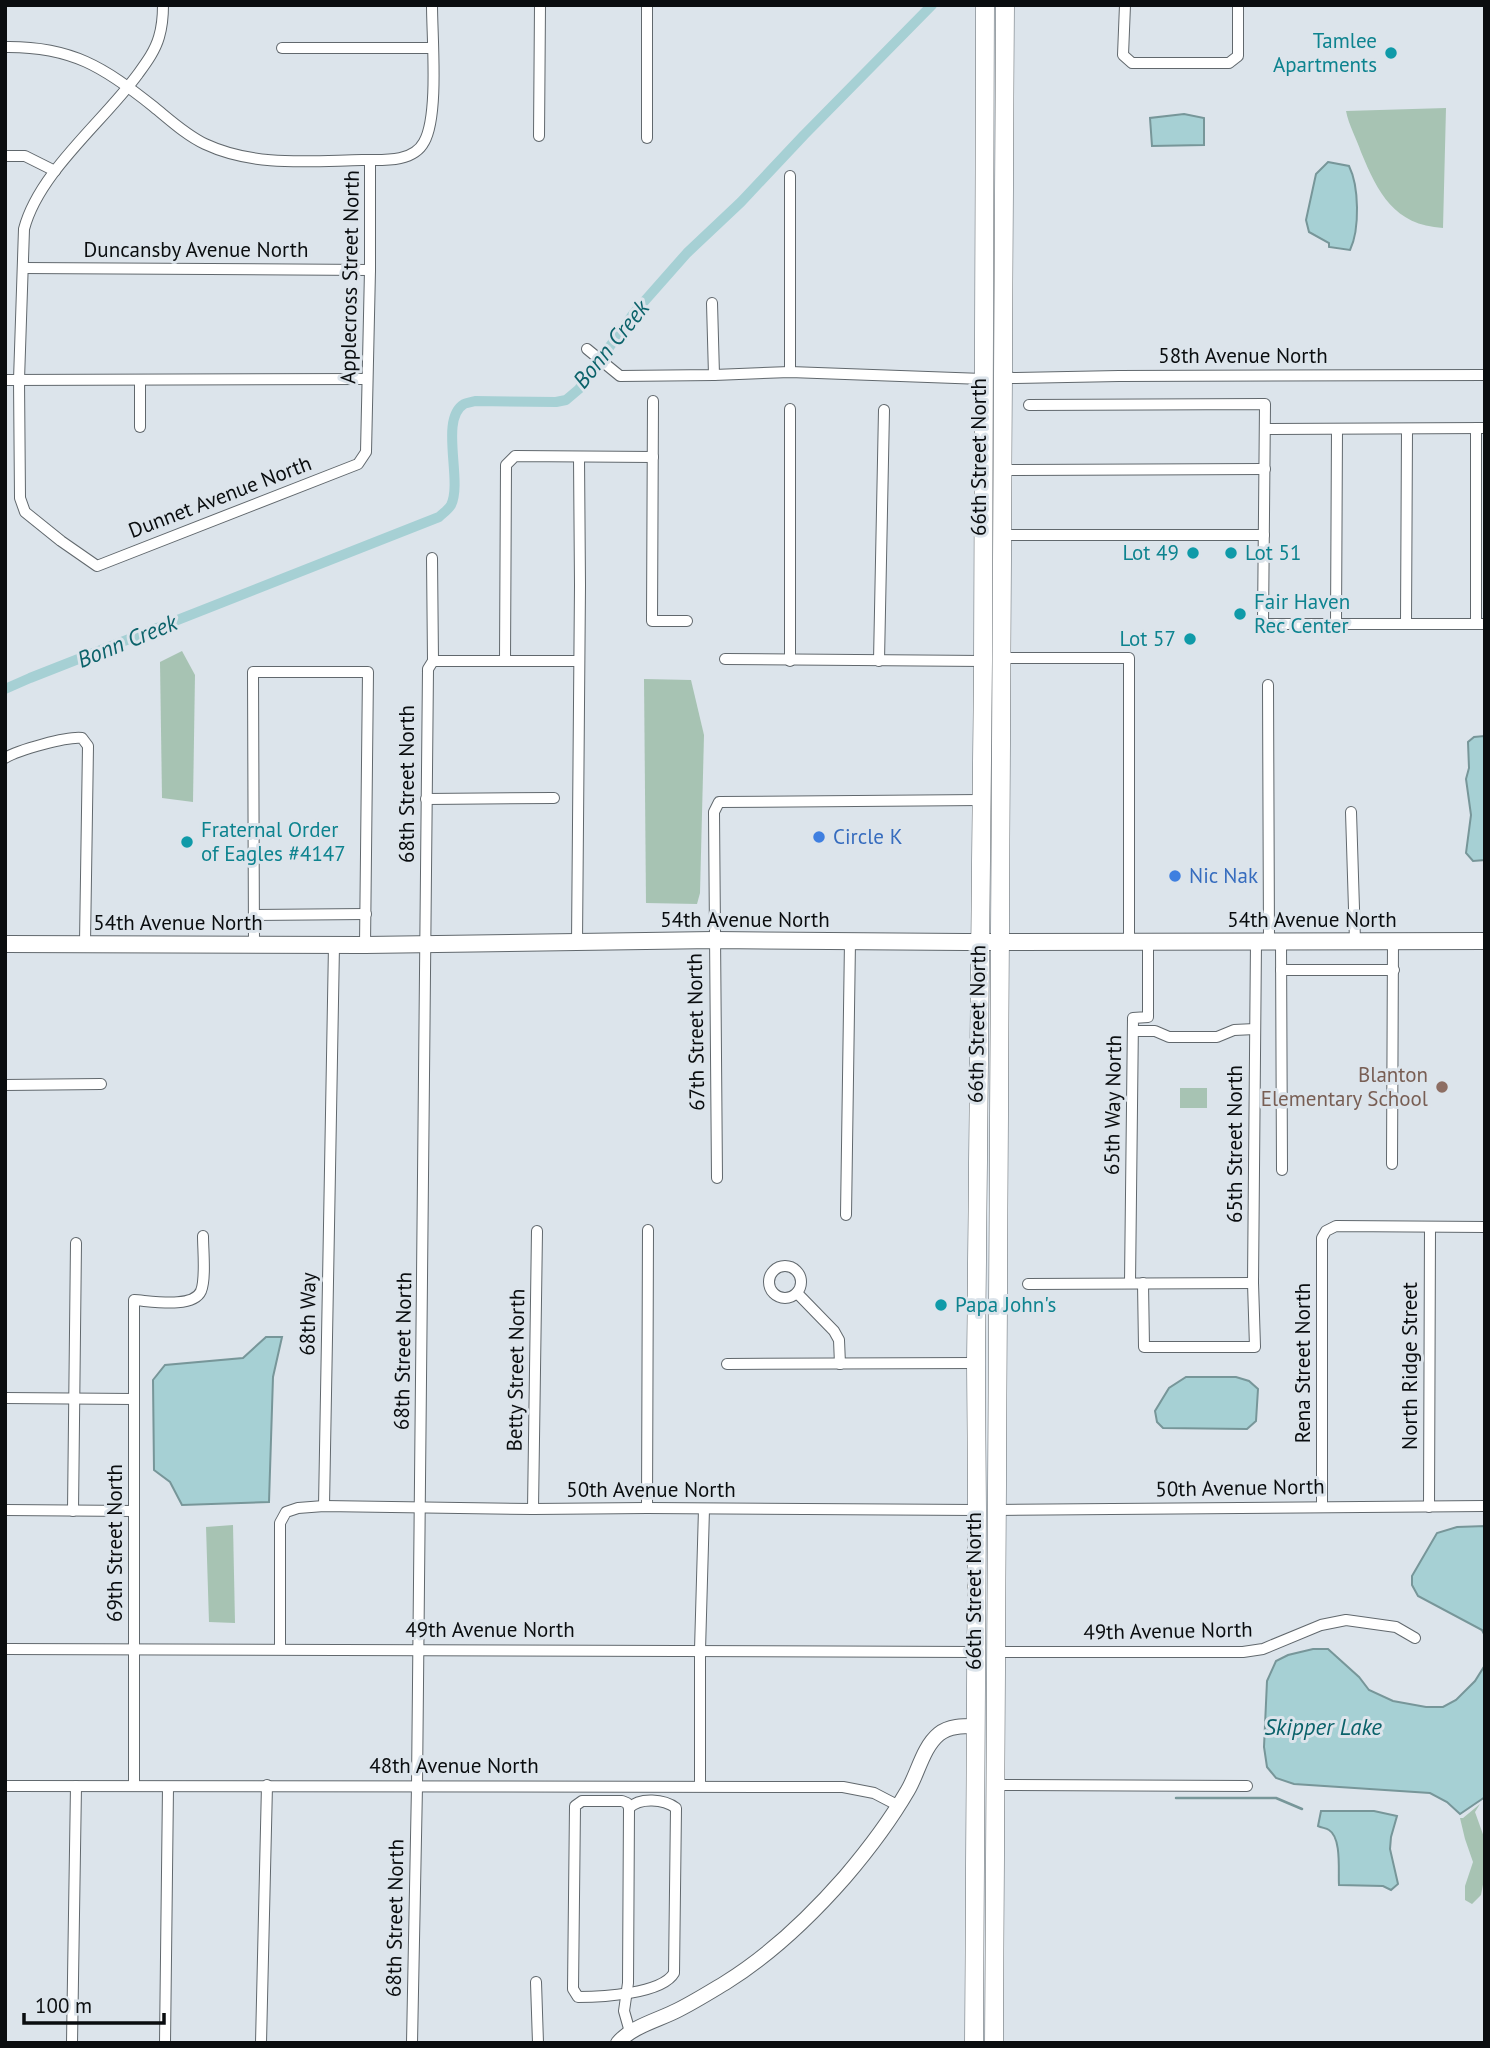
<svg xmlns="http://www.w3.org/2000/svg" width="1490" height="2048" font-family="'PT Sans',sans-serif">
  <style>
    .green { fill: #a7c3b3 }
    .water { fill: #a6d0d4; stroke: #779699; stroke-width: 2 }
    .lines { fill: none; stroke-linecap: round; stroke-linejoin: round }
    .stream { stroke: #779699; stroke-width: 2.5 }
    .canal { stroke: #a6d0d4; stroke-width: 10 }
    .minor-casing { stroke: #61686d; stroke-width: 12 }
    .tertiary-casing { stroke: #61686d; stroke-width: 16 }
    .secondary-casing { stroke: #61686d; stroke-width: 18 }
    .primary-casing { stroke: #61686d; stroke-width: 19 }
    .minor { stroke: #fff; stroke-width: 10 }
    .tertiary { stroke: #fff; stroke-width: 14 }
    .secondary { stroke: #fff; stroke-width: 16 }
    .primary { stroke: #fff; stroke-width: 18 }
    .culture-dot { fill: #0f9aa8; stroke: #dce4eb; stroke-width: 2.5 }
    .shop-dot { fill: #3f7fe0; stroke: #dce4eb; stroke-width: 2.5 }
    .education-dot { fill: #8d6e63; stroke: #dce4eb; stroke-width: 2.5 }
    .labels { text-anchor: middle; stroke-width: 6; stroke-linejoin: round; paint-order: stroke }
    .culture-label { font-size: 21px; fill: #0d838f; stroke: #dce4eb; text-anchor: start }
    .street-label { font-size: 21px; fill: #0a0d0f; stroke: #dce4eb }
    .shop-label { font-size: 21px; fill: #366cbe; stroke: #dce4eb; text-anchor: start }
    .education-label { font-size: 21px; fill: #785e54; stroke: #dce4eb; text-anchor: end }
    .water-label { font-size: 23px; font-style: italic; fill: #0b626a; stroke: #dce4eb }
  </style>
  <rect width="100%" height="100%" fill="#dce4eb"/>
  <g class="green">
    <path d="M1446,108L1443,228C1394,225 1378,193 1361,152C1356,137 1349,126 1346,111Z"/>
    <path d="M182,651L195,675L193,802L162,798L160,662Z"/>
    <path d="M644,679L691,680L704,735L700,893L697,904L646,903Z"/>
    <rect x="1180" y="1088" width="27" height="20"/>
    <path d="M233,1525L235,1623L209,1622L206,1527Z"/>
    <path d="M1480,1804L1475,1812L1485,1840V1874L1481,1895L1472,1904L1465,1900V1886L1473,1862L1465,1839L1460,1818H1463Z"/>
  </g>
  <g class="water">
    <path d="M1184,114L1204,118V145L1152,146L1150,118Z"/>
    <path d="M1328,162L1349,166C1359,186 1360,229 1350,250L1329,247V243L1309,232L1306,220L1316,174Z"/>
    <path d="M1484,736L1485,860L1473,861L1466,853L1471,815L1466,779L1469,768L1468,742L1474,737Z"/>
    <path d="M266,1337H282L273,1377L269,1502L182,1505L170,1482L154,1470L153,1380L165,1365L243,1358Z"/>
    <path d="M1186,1377H1236L1249,1381L1258,1389L1256,1421L1247,1429L1163,1428L1157,1422L1155,1411L1169,1388Z"/>
    <path d="M1485,1526V1636L1482,1630L1418,1596L1412,1585V1576L1437,1533L1457,1527Z"/>
    <path d="M1313,1649H1328L1359,1677L1369,1690L1393,1701L1426,1707H1443L1456,1700L1475,1681L1485,1665V1797L1460,1814L1447,1802L1430,1793L1294,1784L1276,1778L1267,1767L1264,1747L1267,1681L1276,1661L1288,1655Z"/>
    <path d="M1321,1811H1374L1397,1816L1391,1837L1390,1849L1398,1884L1391,1890L1383,1886L1339,1885C1338,1872 1342,1838 1329,1830C1326,1828 1322,1828 1318,1826Z"/>
  </g>
  <g class="lines">
    <path class="stream" d="M1176,1798H1276L1302,1809"/>
    <path class="canal" d="M5,689L30,678L439,517C443,513 448,510 451,505C463,481 439,419 464,404C465,403 473,402 475,401L556,402L566,400L579,389L634,313L687,253L741,202L804,135L932,5"/>
    <defs>
      <g id="minor">
        <path d="M163,5C163,16 162,27 159,37C155,51 146,63 138,74C103,122 39,172 24,229L19,380L20,498L25,512L61,541L97,566L358,464L366,452L370,270V160"/>
        <path d="M647,5V138"/>
        <path d="M1125,5L1123,55L1132,63H1229L1238,56V5"/>
        <path d="M5,47C71,46 104,67 154,107C170,120 186,135 205,144C254,167 309,161 362,160C382,160 413,163 424,142C439,116 432,38 432,5"/>
        <path d="M282,48H432"/>
        <path d="M539,136L540,5"/>
        <path d="M5,156H25L55,171"/>
        <path d="M790,176V372"/>
        <path d="M23,268L370,270"/>
        <path d="M712,303L714,375"/>
        <path d="M587,349L620,376L714,375L790,372L983,379"/>
        <path d="M1002,375L1013,378L1119,376L1485,375"/>
        <path d="M5,380L367,379"/>
        <path d="M140,380V427"/>
        <path d="M653,401L652,621H687"/>
        <path d="M1029,405L1265,404L1263,624H1485"/>
        <path d="M790,409V661"/>
        <path d="M1266,429L1485,428"/>
        <path d="M1002,470L1265,469"/>
        <path d="M1002,535H1264"/>
        <path d="M432,558L433,661"/>
        <path d="M1336,624L1337,429"/>
        <path d="M1406,624L1407,430"/>
        <path d="M1476,624V428"/>
        <path d="M1001,658H1129V941"/>
        <path d="M725,659L983,661"/>
        <path d="M505,660L506,465L515,456L653,457"/>
        <path d="M433,661H578"/>
        <path d="M879,661L884,410"/>
        <path d="M1268,685L1269,941"/>
        <path d="M5,758C18,750 68,736 82,738L88,746L85,943"/>
        <path d="M426,799L554,798"/>
        <path d="M1351,812L1355,941"/>
        <path d="M254,915L366,914"/>
        <path d="M1281,941L1282,1170"/>
        <path d="M577,943L580,585L579,457"/>
        <path d="M254,944L253,672H368L365,945"/>
        <path d="M1281,970H1394"/>
        <path d="M1133,1031H1155L1169,1037H1217L1234,1030L1255,1029"/>
        <path d="M5,1085L101,1084"/>
        <path d="M1392,1164L1393,941"/>
        <path d="M717,1178L714,812L719,802L982,800"/>
        <path d="M846,1215L850,941"/>
        <circle cx="785" cy="1282" r="16"/>
        <path d="M1130,1283L1133,1018L1148,1017V941"/>
        <path d="M1143,1283L1144,1347H1255L1253,1283L1256,941"/>
        <path d="M1028,1284L1253,1283"/>
        <path d="M797,1293L834,1331L839,1340L840,1364"/>
        <path d="M727,1364L976,1363"/>
        <path d="M5,1398L134,1399"/>
        <path d="M324,1506L334,945"/>
        <path d="M1322,1506V1238L1326,1231L1336,1226L1485,1227"/>
        <path d="M1429,1507L1430,1227"/>
        <path d="M647,1508L648,1230"/>
        <path d="M533,1509L537,1231"/>
        <path d="M5,1510L134,1511"/>
        <path d="M996,1510L1485,1506"/>
        <path d="M73,1511L76,1243"/>
        <path d="M5,1649L975,1652"/>
        <path d="M280,1649V1523L286,1512L298,1508L324,1506L533,1509L647,1508L977,1510"/>
        <path d="M997,1652H1243L1263,1649L1321,1625L1346,1620L1396,1627L1415,1638"/>
        <path d="M996,1785L1247,1786"/>
        <path d="M5,1786L843,1787L874,1793L899,1806"/>
        <path d="M134,1786V1300C151,1301 193,1309 201,1291C206,1279 203,1250 203,1236"/>
        <path d="M700,1786V1650L704,1509"/>
        <path d="M582,1801H622L627,1803L629,1808C640,1797 664,1799 676,1808L674,1973C662,1994 601,1997 578,1997L573,1989L575,1806Z"/>
        <path d="M629,1808L628,1983L624,2011L630,2032"/>
        <path d="M536,1982L538,2043"/>
        <path d="M72,2043L76,1786"/>
        <path d="M165,2043L168,1787"/>
        <path d="M261,2043L267,1785"/>
        <path d="M412,2043L417,1786L428,669L433,661"/>
      </g>
      <path id="tertiary" d="M618,2043C632,2026 659,2020 678,2010C694,2002 710,1992 725,1983C770,1955 810,1917 845,1877C868,1850 890,1821 908,1790C918,1773 923,1747 939,1734C949,1726 963,1726 975,1726"/>
      <path id="secondary" d="M5,944L365,945L714,940L965,942L1485,941"/>
      <g id="primary">
        <path d="M974,2043L977,1510L976,1363L983,661L985,5"/>
        <path d="M994,2043L1005,5"/>
      </g>
    </defs>
    <use href="#minor" class="minor-casing"/>
    <use href="#tertiary" class="tertiary-casing"/>
    <use href="#secondary" class="secondary-casing"/>
    <use href="#primary" class="primary-casing"/>
    <use href="#minor" class="minor"/>
    <use href="#tertiary" class="tertiary"/>
    <use href="#secondary" class="secondary"/>
    <use href="#primary" class="primary"/>
  </g>
  <g class="culture-dot">
    <circle cx="1391" cy="53" r="7"/>
    <circle cx="1193" cy="553" r="7"/>
    <circle cx="1231" cy="553" r="7"/>
    <circle cx="1240" cy="614" r="7"/>
    <circle cx="1190" cy="639" r="7"/>
    <circle cx="187" cy="842" r="7"/>
    <circle cx="941" cy="1305" r="7"/>
  </g>
  <g class="shop-dot">
    <circle cx="819" cy="837" r="7"/>
    <circle cx="1175" cy="876" r="7"/>
  </g>
  <circle class="education-dot" cx="1442" cy="1087" r="7"/>
  <g class="labels">
    <g class="culture-label">
      <text x="1377" y="48" text-anchor="end">Tamlee<tspan x="1377" dy="24">Apartments</tspan></text>
      <text x="1179" y="560" text-anchor="end">Lot 49</text>
      <text x="1245" y="560">Lot 51</text>
      <text x="1254" y="609">Fair Haven<tspan x="1254" dy="24">Rec Center</tspan></text>
      <text x="1176" y="646" text-anchor="end">Lot 57</text>
      <text x="201" y="837">Fraternal Order<tspan x="201" dy="24">of Eagles #4147</tspan></text>
      <text x="955" y="1312">Papa John's</text>
    </g>
    <g class="street-label">
      <text x="196" y="257">Duncansby Avenue North</text>
      <text transform="translate(350 277) rotate(-89)" y="7">Applecross Street North</text>
      <text x="1243" y="363">58th Avenue North</text>
      <text transform="translate(979 457) rotate(-90)" y="7">66th Street North</text>
      <text transform="translate(220 497) rotate(-21)" y="7">Dunnet Avenue North</text>
      <text transform="translate(407 784) rotate(-90)" y="7">68th Street North</text>
      <text x="745" y="927">54th Avenue North</text>
      <text x="1312" y="927">54th Avenue North</text>
      <text x="178" y="930">54th Avenue North</text>
      <text transform="translate(977 1024) rotate(-89)" y="7">66th Street North</text>
      <text transform="translate(696 1032) rotate(-91)" y="7">67th Street North</text>
      <text transform="translate(1113 1105) rotate(-89)" y="7">65th Way North</text>
      <text transform="translate(1235 1144) rotate(-90)" y="7">65th Street North</text>
      <text transform="translate(308 1314) rotate(-89)" y="7">68th Way</text>
      <text transform="translate(403 1351) rotate(-89)" y="7">68th Street North</text>
      <text transform="translate(1303 1363) rotate(-90)" y="7">Rena Street North</text>
      <text transform="translate(1410 1366) rotate(-90)" y="7">North Ridge Street</text>
      <text transform="translate(516 1370) rotate(-89)" y="7">Betty Street North</text>
      <text transform="translate(1240 1488) rotate(-1)" y="7">50th Avenue North</text>
      <text x="651" y="1497">50th Avenue North</text>
      <text transform="translate(115 1543) rotate(-90)" y="7">69th Street North</text>
      <text transform="translate(974 1591) rotate(-90)" y="7">66th Street North</text>
      <text x="490" y="1637">49th Avenue North</text>
      <text transform="translate(1168 1631) rotate(-1)" y="7">49th Avenue North</text>
      <text x="454" y="1773">48th Avenue North</text>
      <text transform="translate(395 1918) rotate(-89)" y="7">68th Street North</text>
    </g>
    <g class="shop-label">
      <text x="833" y="844">Circle K</text>
      <text x="1189" y="883">Nic Nak</text>
    </g>
    <g class="education-label">
      <text x="1428" y="1082">Blanton<tspan x="1428" dy="24">Elementary School</tspan></text>
    </g>
    <g class="water-label">
      <text transform="translate(611 344) rotate(-51)" y="8">Bonn Creek</text>
      <text transform="translate(127 641) rotate(-22)" y="8">Bonn Creek</text>
      <text x="1323" y="1735">Skipper Lake</text>
    </g>
  </g>
  <rect width="1490" height="2048" fill="none" stroke="#0a0d0f" stroke-width="14"/>
  <path d="M24 2013v10h140v-10" fill="none" stroke="#0a0d0f" stroke-width="3.5"/>
  <text x="35" y="2013" font-size="21" fill="#0a0d0f" stroke="#dce4eb" stroke-width="5" paint-order="stroke">100 m</text>
</svg>
